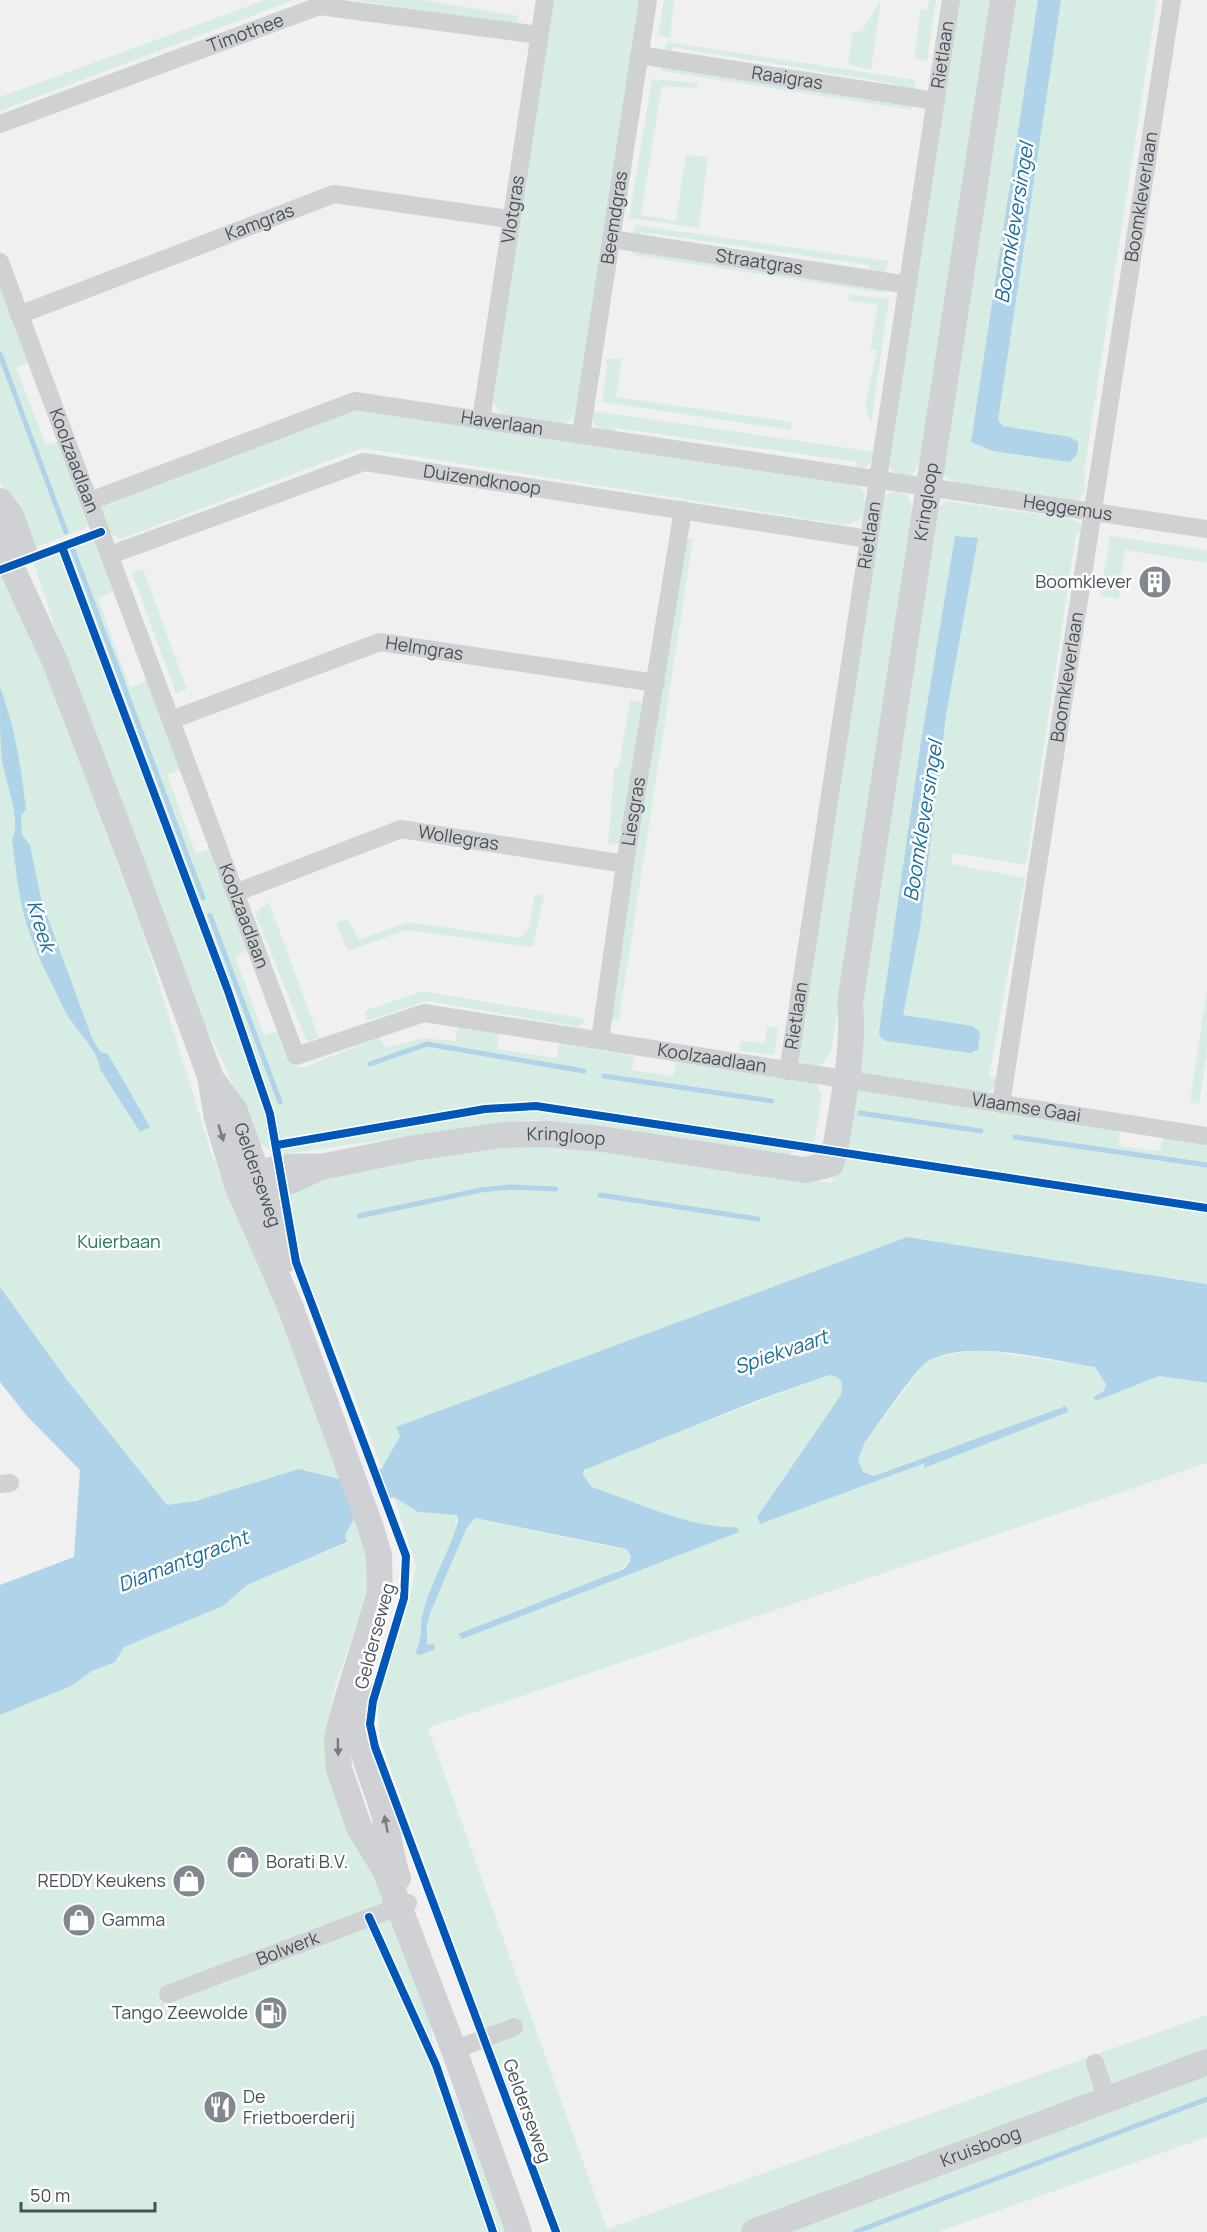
<svg xmlns="http://www.w3.org/2000/svg" width="1207" height="2232" font-family="Manrope,sans-serif">
  <style>
    .green { fill: #d7ede3 }
    .water { fill: #afd3e8 }
    .pier { fill: #f0f0f0 }
    .lines { fill: none; stroke-linecap: round; stroke-linejoin: round }
    .stream { stroke: #afd3e8; stroke-width: 5 }
    .street { stroke: #cfd1d3; stroke-width: 18 }
    .secondary { stroke: #cfd1d4; stroke-width: 26 }
    .cycleway-casing { stroke: #fff; stroke-width: 11 }
    .cycleway { stroke: #0057b8; stroke-width: 8 }
    .oneway { fill: #787c85 }
    .labels { text-anchor: middle; stroke-width: 5; stroke-linejoin: round; paint-order: stroke }
    .street-label { font-size: 18px; fill: #494f5b; stroke: #fff }
    .poi-label { font-size: 18px; fill: #494f5b; stroke: #fff; text-anchor: end }
    .park-label { font-size: 18px; fill: #207659; stroke: #fff }
    .water-label { font-size: 20px; font-style: italic; fill: #196c9d; stroke: #fff }
  </style>
  <rect width="100%" height="100%" fill="#f0f0f0"/>
  <g class="green">
    <path d="M265,0H294L0,111V97Z"/>
    <path d="M354,0H422L519,16L517,25Z"/>
    <path d="M553,0H641L576,416L563,425L502,414L493,403Z"/>
    <path d="M664,0H674L670,38L658,35Z"/>
    <path d="M881,0L871,70L848,64L852,32L862,31Z"/>
    <path d="M929,0H936L927,61L914,59L921,9L927,10Z"/>
    <path d="M958,0H990L921,461L912,475L902,476L892,470L887,458Z"/>
    <path d="M1013,0H1157L1084,471L1085,491L1076,503L955,483L943,475L949,443L952,389Z"/>
    <path d="M667,42L916,80L915,93L897,90L895,84L673,47L669,54L664,53Z"/>
    <path d="M661,66L912,105V110L661,71Z"/>
    <path d="M652,79L698,83L697,88L662,86L641,215L676,221L686,155L708,157L699,228L629,218Z"/>
    <path d="M635,225L888,261L884,274L870,273L869,265L640,232L639,237L633,236Z"/>
    <path d="M633,249L885,289V293L633,255Z"/>
    <path d="M0,286L28,363L16,368L46,445L58,442L89,524L85,529L28,550L0,481Z"/>
    <path d="M848,294L889,299L871,424L865,407L877,350H870L878,304L849,301Z"/>
    <path d="M605,359H622L616,397L792,422L791,430L602,402L607,366Z"/>
    <path d="M356,410L854,485L863,490L866,508L864,518L846,525L362,448L121,539C107,534 100,522 101,508L107,502Z"/>
    <path d="M593,411L875,452L874,462L857,471V462L616,428L614,433L601,431L593,423Z"/>
    <path d="M893,491L905,494L912,504L907,565L831,1052L821,1065L810,1068L799,1060L797,1049L884,496Z"/>
    <path d="M945,501L1072,519L1081,524L1082,531L1076,534L1026,865L954,853L951,864L1025,878L989,1077L1000,1078L996,1087L986,1093L864,1075L858,1072L855,1040L938,508Z"/>
    <path d="M1110,536L1207,550V563L1125,550L1119,599L1100,596Z"/>
    <path d="M89,537L94,539L113,592L98,598L130,688L147,680L180,770L167,775L196,854L209,849L248,950L235,957L264,1035L277,1031C283,1046 285,1069 305,1067L380,1037L385,1048L422,1038L455,1041L458,1028L499,1033L497,1049L557,1058L559,1044L634,1056L632,1070L673,1076L676,1062L802,1080L817,1083L822,1096L814,1143L788,1155L611,1127L534,1120L497,1123L286,1154C272,1152 264,1148 254,1138L222,1059L197,1010L63,653L33,560Z"/>
    <path d="M684,538L693,539L619,1020L609,1019Z"/>
    <path d="M0,548L143,933L211,1152L234,1209L259,1241L348,1481L306,1470L155,1517L68,1382L0,1287Z"/>
    <path d="M143,569L187,689L176,693L132,573Z"/>
    <path d="M630,700L645,702L622,843L608,845L614,769L619,766Z"/>
    <path d="M535,894L544,896L533,947L406,930L348,951L336,923L348,919L359,940L407,922L521,938L529,927Z"/>
    <path d="M269,902L319,1038L307,1042L255,913Z"/>
    <path d="M1207,989V1050L1199,1104L1190,1102Z"/>
    <path d="M423,991L586,1019L579,1027L427,1001L367,1021L364,1011Z"/>
    <path d="M767,1026L778,1028L774,1055L739,1051L741,1041L765,1043Z"/>
    <path d="M860,1090L1121,1128L1118,1146L1160,1151L1163,1136L1207,1142V1284L907,1237L396,1428L400,1436L382,1468L301,1260L288,1194L302,1185L351,1170L463,1148L591,1145L832,1183L853,1092Z"/>
    <path d="M981,1350L1095,1367L1106,1384L1104,1391L1093,1397L1096,1401L1159,1376L1207,1383V1463L428,1728L607,2229L1207,2015V2137L938,2232H558L380,1740L377,1704L408,1605L416,1566L394,1497L418,1512L457,1515L455,1531L420,1630V1645L427,1646C426,1606 451,1565 466,1529L475,1518L626,1550L631,1556L630,1562L613,1574L737,1527C696,1530 633,1501 592,1487L583,1475L589,1466L829,1375L837,1377L842,1382L841,1395L757,1517L760,1524L1066,1407L928,1458L926,1457L874,1476L863,1472L858,1459L864,1444L926,1361L945,1355Z"/>
    <path d="M359,1510L378,1565L335,1685L328,1721L331,1758L376,1869L431,2022L432,2038L444,2079L474,2130L512,2232H0V1715L71,1686L92,1671L115,1662L124,1647L223,1606L247,1585L347,1543L345,1535Z"/>
  </g>
  <g class="water">
    <path d="M1038,0H1061L998,420L1003,426L1070,437L1078,442C1078,451 1078,457 1069,462L993,451L971,442Z"/>
    <path d="M955,536L978,538L946,715L920,928L903,1015L972,1026L980,1032L978,1050L970,1053L886,1041L880,1037L879,1032L921,742Z"/>
    <path d="M0,687C15,727 21,767 26,809L21,816L22,835L30,845L41,899L92,1038L100,1052L108,1054L150,1127L140,1132L100,1069C99,1051 74,1028 65,1011C51,982 35,952 26,922C18,896 16,867 12,840C23,819 3,778 1,753C0,732 0,708 0,687Z"/>
    <path d="M907,1237L1207,1284V1383L1159,1376L1096,1401L1093,1397L1104,1391L1106,1384L1095,1367C1049,1360 970,1338 928,1361C918,1366 874,1430 864,1444L858,1459L863,1472L874,1476L1066,1406L1068,1412L924,1468L925,1463L760,1524L757,1517L841,1395L842,1382L837,1377L829,1375L761,1399L584,1470L583,1475L592,1487C633,1501 696,1530 737,1527L739,1532L462,1639L458,1634L624,1569L630,1562L631,1556L626,1549L475,1518L466,1529L431,1611L427,1627V1645L434,1644L435,1649L420,1655L415,1653C422,1642 420,1629 422,1617C429,1584 449,1554 458,1521L457,1515L418,1512L394,1497L359,1510L345,1535L347,1542L247,1585L223,1606L124,1647L115,1662L92,1671L71,1686L0,1715V1585L74,1557L80,1470L26,1415L0,1382V1287L67,1380L167,1505L196,1501L299,1469L348,1481L382,1468L400,1436L396,1427Z"/>
  </g>
  <path class="pier" d="M378,1467L391,1501L361,1512L348,1478Z"/>
  <g class="lines">
    <g class="stream">
      <path d="M0,354L66,532"/>
      <path d="M73,550L203,898"/>
      <path d="M210,915L280,1102"/>
      <path d="M370,1064L427,1044L584,1071"/>
      <path d="M604,1076L772,1101"/>
      <path d="M860,1113L981,1131"/>
      <path d="M1015,1137L1207,1165"/>
      <path d="M600,1195L758,1219"/>
      <path d="M359,1216L481,1190L510,1187L556,1189"/>
      <path d="M855,2232L1207,2099"/>
    </g>
    <g class="street">
      <path id="s1" d="M639,55L936,101"/>
      <path id="s2" d="M0,124L319,6L539,35"/>
      <path id="s3" d="M611,239L908,285"/>
      <path id="s4" d="M0,262L296,1056L424,1013L1207,1136"/>
      <path id="s5" d="M19,315L334,194L510,219"/>
      <path id="s6" d="M481,420L545,0"/>
      <path id="s7" d="M581,435L648,0"/>
      <path id="s8" d="M90,501L355,401L1207,529"/>
      <path id="s9" d="M110,555L364,462L869,539"/>
      <path id="s10" d="M171,720L380,642L656,683"/>
      <path id="s11" d="M235,893L401,829L625,864"/>
      <path id="s12" d="M600,1040L625,864L683,510"/>
      <path id="s13" d="M788,1071L951,0"/>
      <path id="s14" d="M1001,1104L1172,0"/>
      <path d="M0,1484L10,1483"/>
      <path id="s15" d="M168,1994L408,1903"/>
      <path d="M454,2050L514,2027"/>
      <path d="M1095,2063L1107,2099"/>
    </g>
    <g class="secondary">
      <path d="M0,501L11,516L24,552"/>
      <path d="M0,533L11,566L56,664L131,861L210,1076L217,1118L237,1185L290,1306L371,1528L379,1555L380,1593L344,1710L337,1738L339,1769L359,1827L385,1870L454,2050L519,2232"/>
      <path id="s16" d="M213,1081L235,1111L287,1259"/>
      <path id="s17" d="M321,1167C289,1165 264,1167 237,1185L262,1188L282,1185L321,1167L414,1148L502,1135L547,1134L602,1139L805,1170L831,1164L835,1151C842,1103 855,1052 850,1003L1003,0"/>
      <path d="M363,1693C352,1744 369,1763 383,1810C389,1832 390,1856 398,1878"/>
      <path id="s18" d="M754,2232L1207,2062"/>
    </g>
    <defs>
      <g id="cycleway">
        <path d="M62,547L228,991L270,1114L296,1262L406,1556L404,1598L373,1701L370,1724L375,1747L556,2232"/>
        <path d="M0,570L101,532"/>
        <path d="M277,1145L485,1109L536,1106L1207,1208"/>
        <path d="M369,1917L436,2065L493,2232"/>
      </g>
    </defs>
    <use href="#cycleway" class="cycleway-casing"/>
    <use href="#cycleway" class="cycleway"/>
  </g>
  <defs><path id="oneway-solid" d="M-6-.8H1V-3.2L6.5 0L1 3.2V.8H-6Z" transform="scale(1.5)"/></defs>
  <g class="oneway">
    <use href="#oneway-solid" transform="translate(221 1133) rotate(73)"/>
    <use href="#oneway-solid" transform="translate(338 1747) rotate(89)"/>
    <use href="#oneway-solid" transform="translate(386 1824) rotate(-101)"/>
  </g>
  <defs>
    <symbol id="building-disc" viewBox="-11 -11 22 22"><circle r="9.5" fill="#83878f" stroke="#fff"/><path d="M-4-6H4V6H1V3H-1V6H-4ZM-2.5-4.3h1.7v1.8h-1.7ZM.8-4.3h1.7v1.8H.8ZM-2.5-1h1.7V.8h-1.7ZM.8-1h1.7V.8H.8Z" fill="#fff"/></symbol>
    <symbol id="shop-disc" viewBox="-11 -11 22 22"><circle r="9.5" fill="#83878f" stroke="#fff"/><path d="M-5-2.5h2.3a2.7 3.5 0 0 1 5.4 0H5L5.5 6h-11ZM-1.5-2.5h3a1.5 2.3 0 0 0-3 0Z" fill="#fff"/></symbol>
    <symbol id="fuel-disc" viewBox="-11 -11 22 22"><circle r="9.5" fill="#83878f" stroke="#fff"/><path d="M-5.5-6h7V0h2V4h1.3V-2.5L3-4.5l.8-.8L6-3V5H2.5V1h-1V6h-7ZM-4.2-4.7v3.2H.2V-4.7Z" fill="#fff"/></symbol>
    <symbol id="restaurant-disc" viewBox="-11 -11 22 22"><circle r="9.5" fill="#83878f" stroke="#fff"/><path d="M-5-6h1v4h1v-4h1v4h1v-4h1v5L-1.5 .5V6h-2V.5L-5-1ZM5-6V6H3V1.5H1.5Q1.5-4 5-6Z" fill="#fff"/></symbol>
  </defs>
  <g fill-rule="evenodd">
    <use href="#building-disc" x="1136" y="563" width="38" height="38"/>
    <use href="#shop-disc" x="224" y="1843" width="38" height="38"/>
    <use href="#shop-disc" x="170" y="1862" width="38" height="38"/>
    <use href="#shop-disc" x="60" y="1901" width="38" height="38"/>
    <use href="#fuel-disc" x="252" y="1994" width="38" height="38"/>
    <use href="#restaurant-disc" x="201" y="2088" width="38" height="38"/>
  </g>
  <g class="labels">
    <g class="street-label">
      <text dy="6" stroke="none"><textPath href="#s2" startOffset="262">Timothee</textPath></text>
      <text dy="6" stroke="none"><textPath href="#s13" startOffset="1028">Rietlaan</textPath></text>
      <text dy="6" stroke="none"><textPath href="#s1" startOffset="150">Raaigras</textPath></text>
      <text dy="6" stroke="none"><textPath href="#s14" startOffset="918">Boomkleverlaan</textPath></text>
      <text dy="6" stroke="none"><textPath href="#s6" startOffset="213">Vlotgras</textPath></text>
      <text dy="6" stroke="none"><textPath href="#s7" startOffset="220">Beemdgras</textPath></text>
      <text dy="6" stroke="none"><textPath href="#s5" startOffset="258">Kamgras</textPath></text>
      <text dy="6" stroke="none"><textPath href="#s3" startOffset="150">Straatgras</textPath></text>
      <text dy="6" stroke="none"><textPath href="#s8" startOffset="432">Haverlaan</textPath></text>
      <text dy="6" stroke="none"><textPath href="#s4" startOffset="212">Koolzaadlaan</textPath></text>
      <text dy="6" stroke="none"><textPath href="#s9" startOffset="390">Duizendknoop</textPath></text>
      <text dy="6" stroke="none"><textPath href="#s17" startOffset="1362">Kringloop</textPath></text>
      <text dy="6" stroke="none"><textPath href="#s8" startOffset="1004">Heggemus</textPath></text>
      <text dy="6" stroke="none"><textPath href="#s13" startOffset="542">Rietlaan</textPath></text>
      <text dy="6" stroke="none"><textPath href="#s10" startOffset="268">Helmgras</textPath></text>
      <text dy="6" stroke="none"><textPath href="#s14" startOffset="432">Boomkleverlaan</textPath></text>
      <text dy="6" stroke="none"><textPath href="#s12" startOffset="231">Liesgras</textPath></text>
      <text dy="6" stroke="none"><textPath href="#s11" startOffset="236">Wollegras</textPath></text>
      <text dy="6" stroke="none"><textPath href="#s4" startOffset="698">Koolzaadlaan</textPath></text>
      <text dy="6" stroke="none"><textPath href="#s13" startOffset="56">Rietlaan</textPath></text>
      <text dy="6" stroke="none"><textPath href="#s4" startOffset="1274">Koolzaadlaan</textPath></text>
      <text dy="6" stroke="none"><textPath href="#s4" startOffset="1592">Vlaamse Gaai</textPath></text>
      <text dy="6" stroke="none"><textPath href="#s17" startOffset="424">Kringloop</textPath></text>
      <text dy="6" stroke="none"><textPath href="#s16" startOffset="105">Gelderseweg</textPath></text>
      <text transform="translate(375 1636) rotate(-75)" y="6">Gelderseweg</text>
      <text dy="6" stroke="none"><textPath href="#s15" startOffset="128">Bolwerk</textPath></text>
      <text transform="translate(527 2111) rotate(70)" y="6">Gelderseweg</text>
      <text dy="6" stroke="none"><textPath href="#s18" startOffset="242">Kruisboog</textPath></text>
    </g>
    <g class="poi-label">
      <text x="1132" y="588">Boomklever</text>
      <text x="266" y="1868" text-anchor="start">Borati B.V.</text>
      <text x="166" y="1887">REDDY Keukens</text>
      <text x="102" y="1926" text-anchor="start">Gamma</text>
      <text x="248" y="2019">Tango Zeewolde</text>
      <text x="243" y="2103" text-anchor="start">De<tspan x="243" dy="21">Frietboerderij</tspan></text>
    </g>
    <g class="park-label">
      <text x="119" y="1248">Kuierbaan</text>
    </g>
    <g class="water-label">
      <text transform="translate(1014 223) rotate(-81)" y="7">Boomkleversingel</text>
      <text transform="translate(923 821) rotate(-81)" y="7">Boomkleversingel</text>
      <text transform="translate(41 926) rotate(73)" y="7">Kreek</text>
      <text transform="translate(781 1352) rotate(-19)" y="7">Spiekvaart</text>
      <text transform="translate(183 1561) rotate(-21)" y="7">Diamantgracht</text>
    </g>
  </g>
  <path d="M21 2202v9h134v-9" fill="none" stroke="#494f5b" stroke-width="3"/>
  <text x="30" y="2202" font-size="18" fill="#494f5b" stroke="#ffffff" stroke-width="4.5" paint-order="stroke">50 m</text>
</svg>
